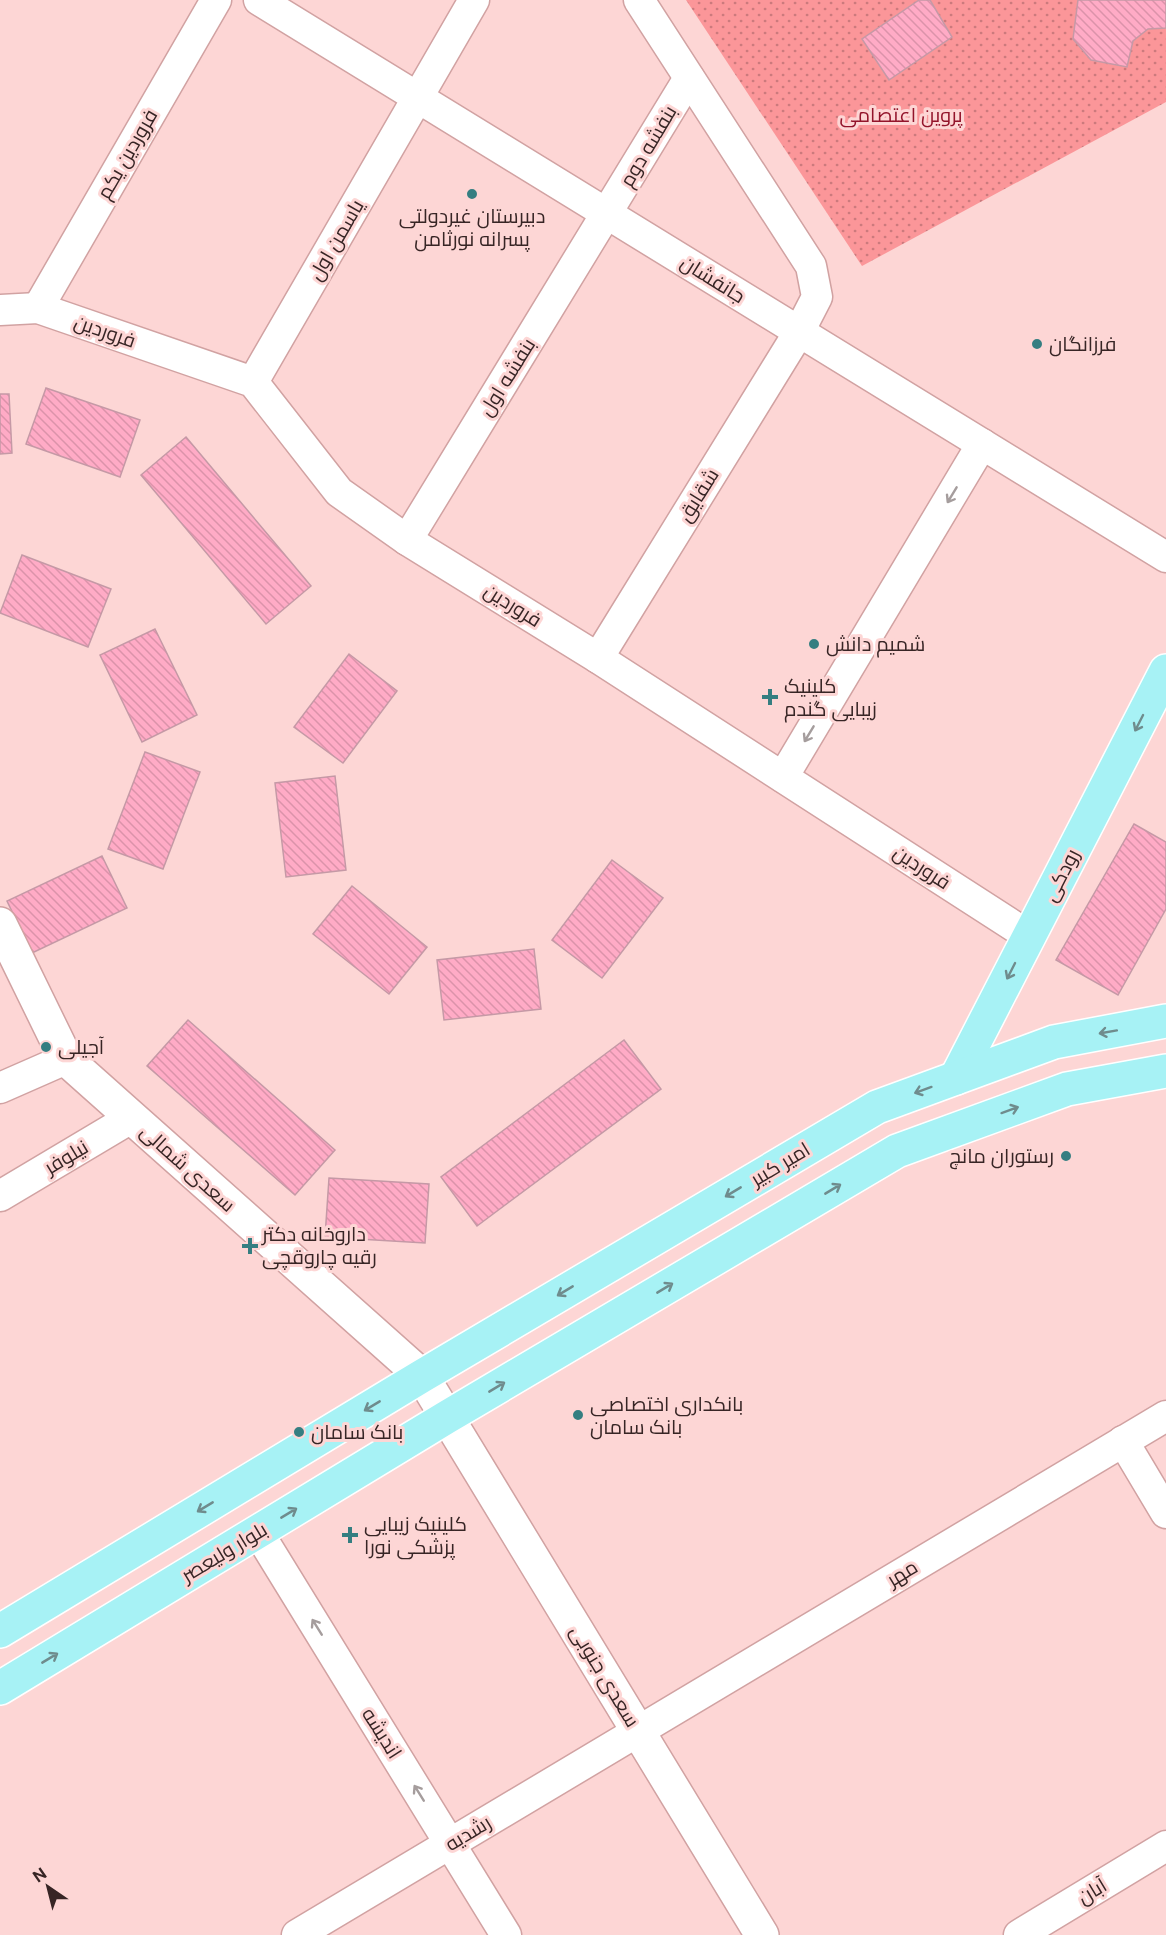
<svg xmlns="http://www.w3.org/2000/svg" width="1166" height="1935" font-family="'Public Sans',Cairo,sans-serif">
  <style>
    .park { fill: url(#park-dots) }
    .building { fill: url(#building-back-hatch); stroke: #c599a6; stroke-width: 1.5 }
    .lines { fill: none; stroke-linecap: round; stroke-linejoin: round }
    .minor-casing { stroke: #d1a2a2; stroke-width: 33 }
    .secondary-casing { stroke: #d1a2a2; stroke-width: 36 }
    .primary-casing { stroke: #fff; stroke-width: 36 }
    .minor { stroke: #fff; stroke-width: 30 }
    .secondary { stroke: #fff; stroke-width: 33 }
    .primary { stroke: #a7f2f5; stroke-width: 33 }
    .oneway { stroke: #a59d9d }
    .oneway2 { stroke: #6f8c8d }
    .poi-dot { fill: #357e81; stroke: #fdd6d5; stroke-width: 2 }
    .labels { text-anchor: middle; stroke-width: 6; stroke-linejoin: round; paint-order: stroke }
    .park-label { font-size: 20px; fill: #93142b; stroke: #fdd6d5 }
    .street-label { font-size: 20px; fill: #372525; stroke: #fdd6d5 }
    .poi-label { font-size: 20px; fill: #372525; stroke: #fdd6d5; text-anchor: start }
  </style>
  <defs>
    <pattern id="park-dots" width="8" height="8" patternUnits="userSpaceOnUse" patternTransform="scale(1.5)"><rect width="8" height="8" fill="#fb9699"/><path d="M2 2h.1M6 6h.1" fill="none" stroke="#cc7a7d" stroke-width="1.8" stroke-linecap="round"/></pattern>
    <pattern id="building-back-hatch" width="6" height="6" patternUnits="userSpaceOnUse" patternTransform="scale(1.5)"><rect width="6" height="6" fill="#ffabc6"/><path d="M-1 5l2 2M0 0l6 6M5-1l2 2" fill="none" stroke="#db93aa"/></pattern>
  </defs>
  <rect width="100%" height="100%" fill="#fdd6d5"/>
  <path class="park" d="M686,0H1166V102L862,266Z"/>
  <g class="building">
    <path d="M919,0H930L952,37L889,80L862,39Z"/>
    <path d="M1078,0H1166V28L1148,29L1133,41L1127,67L1091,60L1073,39Z"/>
    <path d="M46,388L140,420L120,477L26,444Z"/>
    <path d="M0,394H9L12,453L0,454Z"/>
    <path d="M186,437L311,586L266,624L141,475Z"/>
    <path d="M22,555L111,589L88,647L0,613Z"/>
    <path d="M155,629L197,715L142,742L100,655Z"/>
    <path d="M349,654L397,691L343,763L294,727Z"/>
    <path d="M145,752L200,772L163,869L108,849Z"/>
    <path d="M335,776L346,870L286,877L275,783Z"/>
    <path d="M1134,824L1166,842V909L1118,995L1056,960Z"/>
    <path d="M102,856L127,908L32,953L7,901Z"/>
    <path d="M612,860L663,898L602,978L552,940Z"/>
    <path d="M352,886L427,947L389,994L313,934Z"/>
    <path d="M534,949L541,1009L444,1020L437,960Z"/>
    <path d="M188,1020L335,1150L295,1195L147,1066Z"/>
    <path d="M624,1040L661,1089L477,1226L441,1177Z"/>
    <path d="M329,1178L429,1184L425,1243L325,1237Z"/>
  </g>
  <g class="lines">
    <defs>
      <g id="minor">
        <path d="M259,0L1166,557"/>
        <path d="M38,308L216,0"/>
        <path d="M0,310L38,308L253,382L339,492L407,540L598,658L1029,936"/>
        <path d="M253,382L474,0"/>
        <path d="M407,540L689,78"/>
        <path d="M598,658L799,332L817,297L811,266L639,0"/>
        <path d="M783,777L982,444"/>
        <path d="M0,1088L66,1059"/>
        <path d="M0,1196L131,1118"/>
        <path d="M1123,1441L1166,1513"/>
        <path d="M258,1532L506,1935"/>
        <path d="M297,1935L1166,1416"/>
        <path d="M1019,1935L1166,1846"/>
      </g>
      <path id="secondary" d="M0,924L66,1059L422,1376L762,1935"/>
      <g id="primary">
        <path d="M956,1078L1166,671"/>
        <path d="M0,1631L422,1376L877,1107L1054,1042L1166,1021"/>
        <path d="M0,1688L447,1417L897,1151L1067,1089L1166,1071"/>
      </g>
    </defs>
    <use href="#minor" class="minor-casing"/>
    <use href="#secondary" class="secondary-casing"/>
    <use href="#primary" class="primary-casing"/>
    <use href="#minor" class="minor"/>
    <use href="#secondary" class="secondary"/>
    <use href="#primary" class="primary"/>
  </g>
  <defs><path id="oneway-shaft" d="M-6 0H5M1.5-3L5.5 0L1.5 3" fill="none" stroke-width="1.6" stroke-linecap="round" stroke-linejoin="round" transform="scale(1.5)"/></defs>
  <g class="oneway">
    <use href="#oneway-shaft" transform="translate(952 495) rotate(121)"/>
    <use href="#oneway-shaft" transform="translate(809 734) rotate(121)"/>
    <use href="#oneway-shaft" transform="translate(317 1627) rotate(-122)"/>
    <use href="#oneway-shaft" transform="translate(419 1793) rotate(-122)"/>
  </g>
  <g class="oneway2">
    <use href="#oneway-shaft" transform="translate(1139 723) rotate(117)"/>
    <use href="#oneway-shaft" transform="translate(1011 971) rotate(117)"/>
    <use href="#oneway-shaft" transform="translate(1108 1032) rotate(170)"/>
    <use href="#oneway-shaft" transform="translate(923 1090) rotate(160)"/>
    <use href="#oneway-shaft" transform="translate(1010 1110) rotate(-20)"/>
    <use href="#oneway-shaft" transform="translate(833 1189) rotate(-31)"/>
    <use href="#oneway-shaft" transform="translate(733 1192) rotate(149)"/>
    <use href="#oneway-shaft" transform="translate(665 1288) rotate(-31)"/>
    <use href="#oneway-shaft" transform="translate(565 1291) rotate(149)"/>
    <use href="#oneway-shaft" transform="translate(497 1387) rotate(-31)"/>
    <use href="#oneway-shaft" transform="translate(372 1406) rotate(149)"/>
    <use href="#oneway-shaft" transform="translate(205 1507) rotate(149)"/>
    <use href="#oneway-shaft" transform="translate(289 1513) rotate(-31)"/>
    <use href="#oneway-shaft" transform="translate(50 1658) rotate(-31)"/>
  </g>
  <g class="poi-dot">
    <circle cx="472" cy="194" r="6"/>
    <circle cx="1037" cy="344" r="6"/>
    <circle cx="814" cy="644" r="6"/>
    <path d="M767 688h6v6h6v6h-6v6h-6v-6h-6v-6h6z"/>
    <circle cx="46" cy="1047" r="6"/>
    <circle cx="1066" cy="1156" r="6"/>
    <path d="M247 1237h6v6h6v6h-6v6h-6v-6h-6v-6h6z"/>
    <circle cx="578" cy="1415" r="6"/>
    <circle cx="299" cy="1432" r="6"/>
    <path d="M347 1526h6v6h6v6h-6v6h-6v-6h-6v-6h6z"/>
  </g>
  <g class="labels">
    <g class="park-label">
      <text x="901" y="122">پروین اعتصامى</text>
    </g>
    <g class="street-label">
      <text transform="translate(648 146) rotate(-59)" y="7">بنفشه دوم</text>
      <text transform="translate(127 154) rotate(-60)" y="7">فروردین یکم</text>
      <text transform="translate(336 240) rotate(-60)" y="7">یاسمن اول</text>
      <text transform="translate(713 279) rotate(32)" y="7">جانفشان</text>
      <text transform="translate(105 331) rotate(19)" y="7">فروردین</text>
      <text transform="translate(507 377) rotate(-58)" y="7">بنفشه اول</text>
      <text transform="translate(698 495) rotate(-58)" y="7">شقایق</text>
      <text transform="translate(513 605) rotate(32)" y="7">فروردین</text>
      <text transform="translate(922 867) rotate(33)" y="7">فروردین</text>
      <text transform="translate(1061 875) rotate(-63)" y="7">رودکى</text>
      <text transform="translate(66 1157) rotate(-31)" y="7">نیلوفر</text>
      <text transform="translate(780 1164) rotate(-31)" y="7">امیر کبیر</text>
      <text transform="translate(188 1168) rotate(42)" y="7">سعدى شمالى</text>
      <text transform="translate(224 1552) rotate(-31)" y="7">بلوار ولیعصر</text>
      <text transform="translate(902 1573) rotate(-31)" y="7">مهر</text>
      <text transform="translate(605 1676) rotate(59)" y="7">سعدى جنوبی</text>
      <text transform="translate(382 1733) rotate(58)" y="7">اندیشه</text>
      <text transform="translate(468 1833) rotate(-31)" y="7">رشدیه</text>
      <text transform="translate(1092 1891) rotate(-31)" y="7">آبان</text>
    </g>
    <g class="poi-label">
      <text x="472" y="223" text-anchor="middle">دبیرستان غیردولتی<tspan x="472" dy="23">پسرانه نورثامن</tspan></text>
      <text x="1049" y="351">فرزانگان</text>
      <text x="826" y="651">شمیم دانش</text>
      <text x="784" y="693">کلینیک<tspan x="784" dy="23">زیبایی گندم</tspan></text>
      <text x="58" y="1054">آجیلی</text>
      <text x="1054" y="1163" text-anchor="end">رستوران مانچ</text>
      <text x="262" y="1241">داروخانه دکتر<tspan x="262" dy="23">رقیه چاروقچی</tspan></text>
      <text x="590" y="1411">بانکداری اختصاصی<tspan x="590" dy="23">بانک سامان</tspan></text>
      <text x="311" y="1439">بانک سامان</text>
      <text x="364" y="1531">کلینیک زیبایی<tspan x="364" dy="23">پزشکی نورا</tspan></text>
    </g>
  </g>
  <g transform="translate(48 1887) rotate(325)" stroke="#fdd6d5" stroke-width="4.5" paint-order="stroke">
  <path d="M0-4.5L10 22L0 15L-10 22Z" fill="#372525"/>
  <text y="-9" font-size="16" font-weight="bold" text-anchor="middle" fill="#372525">N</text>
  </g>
</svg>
